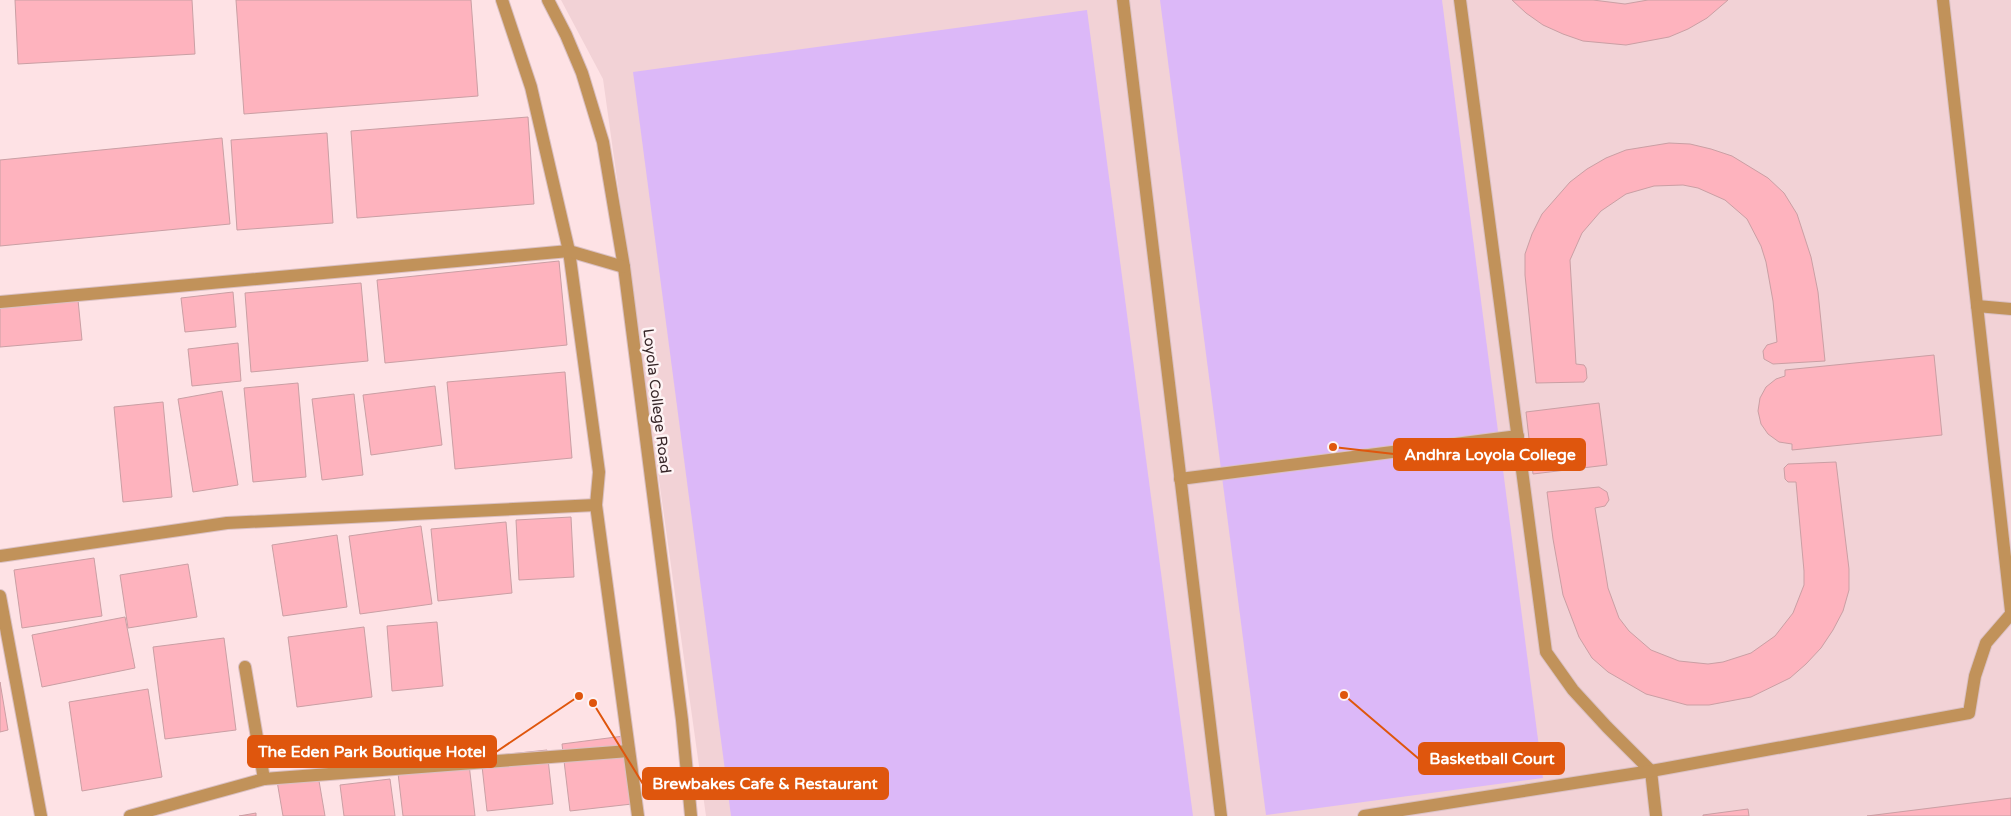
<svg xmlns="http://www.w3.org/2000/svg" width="2011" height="816" font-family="'Varela Round',sans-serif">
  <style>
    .built { fill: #f2d2d6 }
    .green { fill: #dcb8f8 }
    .building { fill: #feb3be; stroke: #ca9fa4 }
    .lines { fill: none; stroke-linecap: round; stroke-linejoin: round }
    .minor-casing { stroke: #dac0c3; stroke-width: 14 }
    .minor { stroke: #c1925a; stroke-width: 12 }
    .labels { text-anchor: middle; stroke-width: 5; stroke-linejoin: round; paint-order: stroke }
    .street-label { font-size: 15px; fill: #382729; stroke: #fef4f5 }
    .leader { fill: none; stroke: #df560d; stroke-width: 2 }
    .callout-dot { fill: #df560d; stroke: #fef4f5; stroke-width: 2 }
    .callout { fill: #df560d; stroke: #df560d; stroke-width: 2 }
    .callout-label { font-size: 16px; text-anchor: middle; font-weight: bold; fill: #fff }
  </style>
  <rect width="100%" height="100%" fill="#fee2e5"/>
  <path class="built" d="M561,0H2011V816H706L603,79Z"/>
  <g class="green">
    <path d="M1160,0H1442L1543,778L1266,815Z"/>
    <path d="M1087,10L1193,816H731L633,72Z"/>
  </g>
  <g class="building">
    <path d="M15,0H192L195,54L18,64Z"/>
    <path d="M236,0H471L478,96L244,114Z"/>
    <path d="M1512,0H1593L1625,4L1648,0H1728L1707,18L1688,29L1669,37L1626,45L1583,41L1563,34L1543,25L1526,13Z"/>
    <path d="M528,117L534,204L357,218L351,131Z"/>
    <path d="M327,133L333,223L237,230L231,140Z"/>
    <path d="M222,138L230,224L0,246V160Z"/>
    <path d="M1669,143L1690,144L1711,149L1732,156L1768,178L1784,193L1797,214L1811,257L1818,292L1825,361L1773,364L1764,359L1763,351L1767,345L1777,342L1773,301L1766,262L1761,246L1747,219L1725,200L1698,188L1683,185L1654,186L1626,194L1601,211L1582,233L1570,260L1576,364L1584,365L1586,368L1587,378L1584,382L1536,383L1525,275V254L1532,234L1542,214L1570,182L1587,169L1606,158L1626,150Z"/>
    <path d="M559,261L567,345L385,363L377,280Z"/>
    <path d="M361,283L368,361L251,372L245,293Z"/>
    <path d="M233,292L236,327L185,332L181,298Z"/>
    <path d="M78,300L82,340L0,347V307Z"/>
    <path d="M238,343L241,381L192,386L188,349Z"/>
    <path d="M1934,355L1942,435L1792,450V444L1779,442L1768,434L1761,424L1758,411L1760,398L1766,387L1776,379L1785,376V370Z"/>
    <path d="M565,372L572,458L455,469L447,382Z"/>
    <path d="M298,383L306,477L253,482L244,388Z"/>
    <path d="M435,386L442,445L371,455L363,395Z"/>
    <path d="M222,391L238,485L193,492L178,399Z"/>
    <path d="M354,394L363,475L322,480L312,399Z"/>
    <path d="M163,402L172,497L123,502L114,407Z"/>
    <path d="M1599,403L1607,465L1533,474L1526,412Z"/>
    <path d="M1836,462L1849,569V590L1843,611L1833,630L1821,648L1806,664L1790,678L1751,697L1709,705H1687L1646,694L1608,672L1592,658L1579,637L1563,595L1553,539L1547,492L1599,487L1607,492L1609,500L1605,506L1595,508L1608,588L1619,618L1629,631L1651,650L1679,661L1708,664L1723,662L1751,653L1775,636L1793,613L1804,585V571L1796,482H1788L1785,479L1784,468L1788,464Z"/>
    <path d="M571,517L574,577L519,580L516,520Z"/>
    <path d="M506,522L512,593L438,601L431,529Z"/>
    <path d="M421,526L432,604L360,614L349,536Z"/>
    <path d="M337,535L347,607L283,616L272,545Z"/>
    <path d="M94,558L102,616L22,628L14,570Z"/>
    <path d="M188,564L197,617L128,628L120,575Z"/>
    <path d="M125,617L135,668L42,687L32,635Z"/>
    <path d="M437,622L443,686L392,691L387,626Z"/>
    <path d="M364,627L372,697L297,707L288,637Z"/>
    <path d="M224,638L236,730L165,739L153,647Z"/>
    <path d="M0,682L8,730L0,732Z"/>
    <path d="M148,689L162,777L82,791L69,702Z"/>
    <path d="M624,736L632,804L570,811L562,744Z"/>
    <path d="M547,750L553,804L487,811L481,757Z"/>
    <path d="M469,764L475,816H403L398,773Z"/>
    <path d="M318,775L325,816H283L277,781Z"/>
    <path d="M390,779L395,816H344L340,785Z"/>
    <path d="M2011,798V816H1867Z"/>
    <path d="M1748,809L1749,816H1703V815Z"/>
    <path d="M256,813V816H239Z"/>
  </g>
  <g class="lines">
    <defs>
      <g id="minor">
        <path d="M502,0L531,87L569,251L599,472L596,505L638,816"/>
        <path d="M548,0L566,35L582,73L603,142L624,267L682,720L691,816"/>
        <path d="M1123,0L1221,816"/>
        <path d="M1460,0L1546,652L1573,690L1607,727L1651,771L1656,816"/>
        <path d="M1943,0L2011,611"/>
        <path d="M0,302L569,251L624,267"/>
        <path d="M1977,306L2011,309"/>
        <path d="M1180,479L1518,436"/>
        <path d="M0,556L227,523L596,505"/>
        <path d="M0,596L41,816"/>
        <path d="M245,667L264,779"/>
        <path d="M130,816L264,779L629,751"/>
        <path d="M1364,816L1651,771L1969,713L1975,676L1986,643L2011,614"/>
      </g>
    </defs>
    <use href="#minor" class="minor-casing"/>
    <use href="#minor" class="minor"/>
  </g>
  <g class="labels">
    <g class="street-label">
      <text transform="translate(657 401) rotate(83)" y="5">Loyola College Road</text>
    </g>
  </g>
  <path class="leader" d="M1333 447L1394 454M579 696L496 752M1344 695L1419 759M593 703L643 784"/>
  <g class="callout-dot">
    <circle cx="1333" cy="447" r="5"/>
    <circle cx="579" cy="696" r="5"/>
    <circle cx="1344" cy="695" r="5"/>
    <circle cx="593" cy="703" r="5"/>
  </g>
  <g class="callout">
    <rect x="1394" y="439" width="191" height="31" rx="5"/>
    <rect x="248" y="736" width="248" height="31" rx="5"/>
    <rect x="1419" y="743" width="145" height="31" rx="5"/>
    <rect x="643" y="768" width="245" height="31" rx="5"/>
  </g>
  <g class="callout-label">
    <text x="1490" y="460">Andhra Loyola College</text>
    <text x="372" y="757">The Eden Park Boutique Hotel</text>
    <text x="1492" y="764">Basketball Court</text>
    <text x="765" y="789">Brewbakes Cafe &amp; Restaurant</text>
  </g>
</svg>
